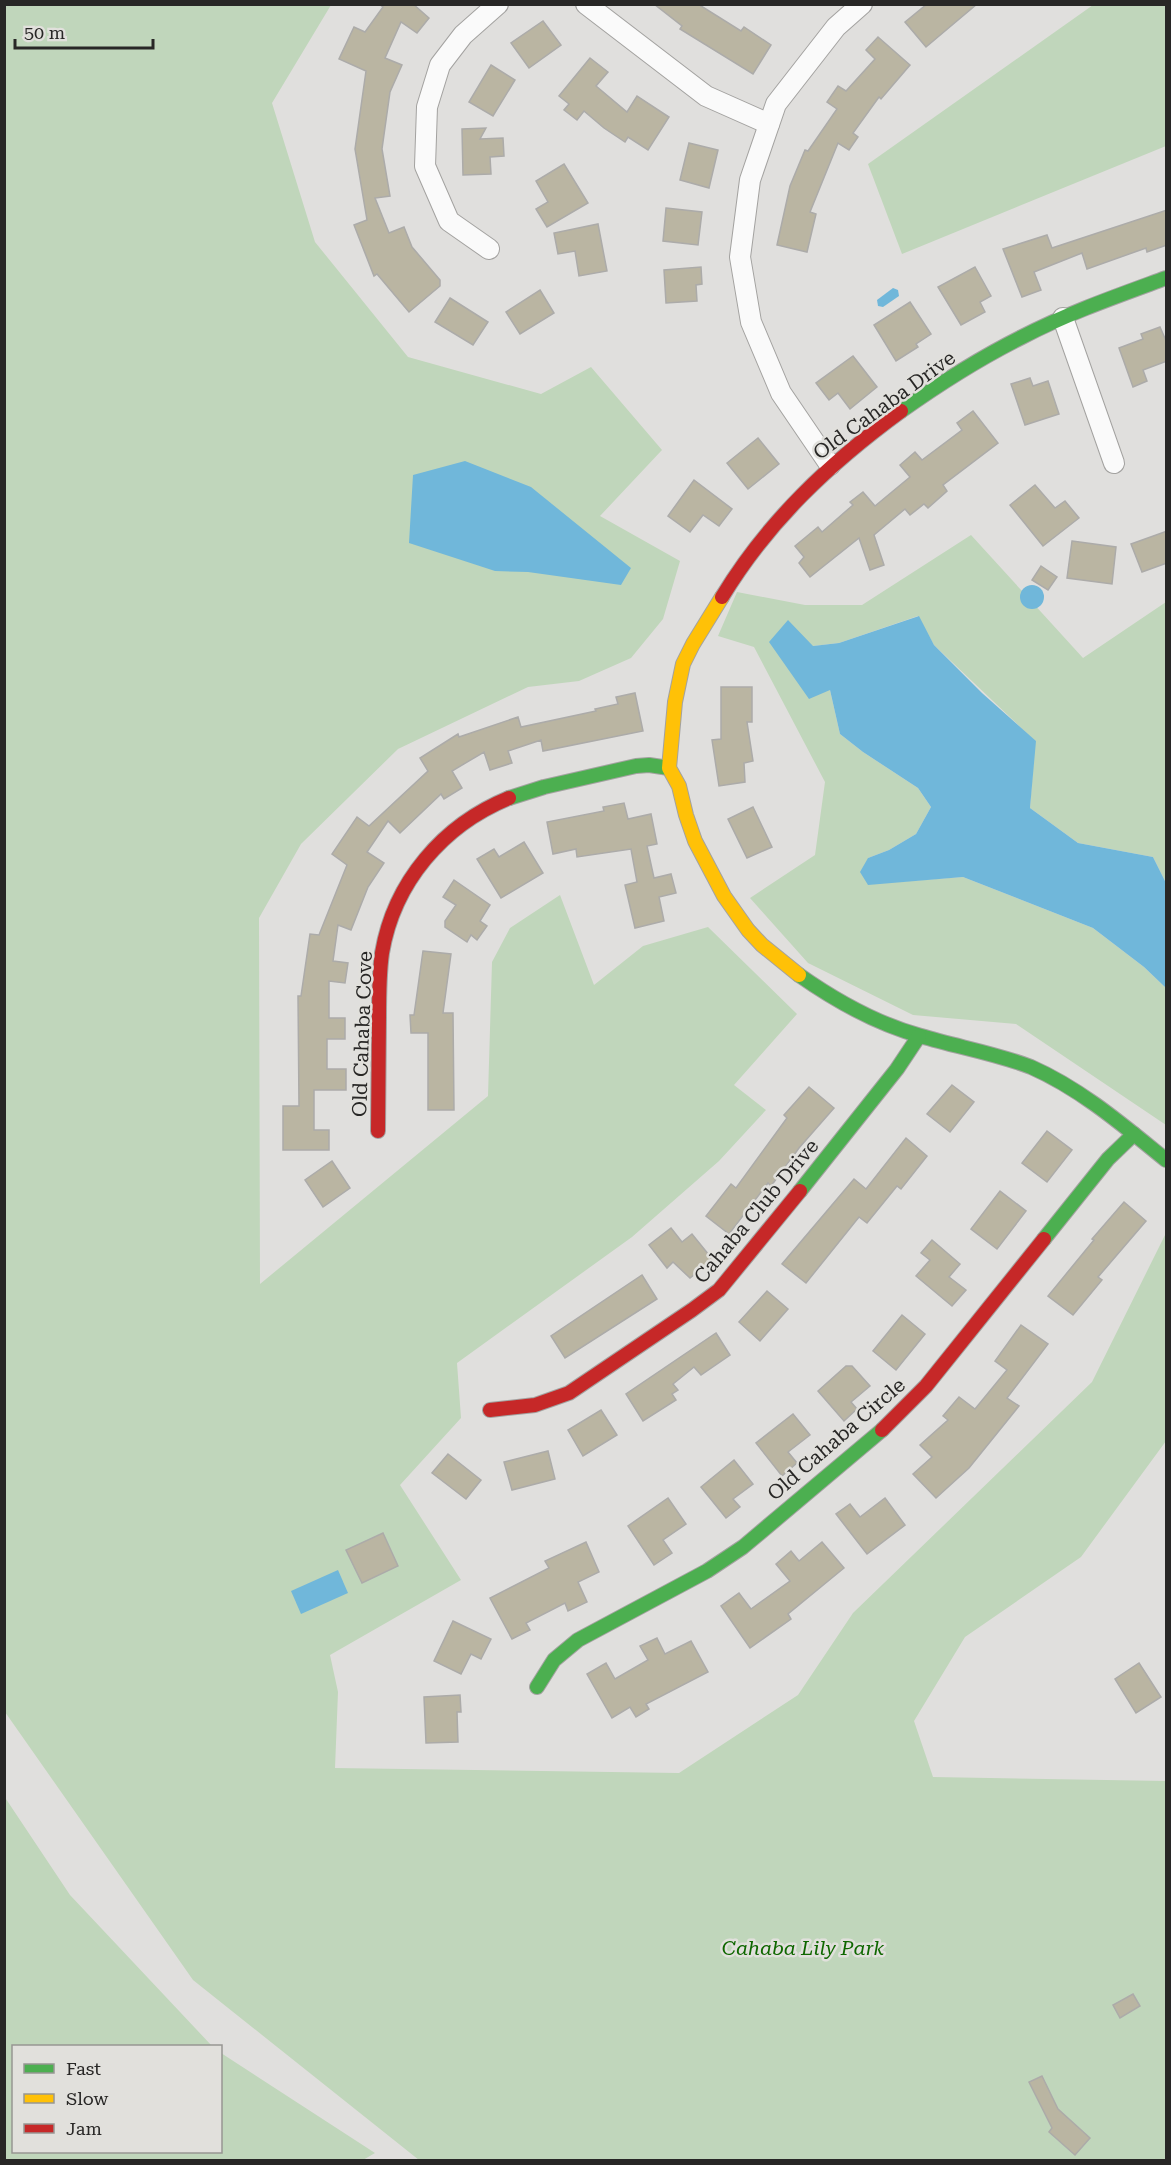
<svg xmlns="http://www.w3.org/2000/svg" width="1171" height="2165" font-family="'Roboto Serif',serif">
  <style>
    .green { fill: #c0d6bb }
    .water { fill: #70b7da }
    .building { fill: #bab5a2; stroke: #acaba9; stroke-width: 1.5 }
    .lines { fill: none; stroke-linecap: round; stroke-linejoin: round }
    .street-casing { stroke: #a3a2a0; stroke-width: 22 }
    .fast-casing { stroke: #a3a2a0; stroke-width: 16 }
    .slow-casing { stroke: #a3a2a0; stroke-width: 16 }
    .jam-casing { stroke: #a3a2a0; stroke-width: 16 }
    .street { stroke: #fafafa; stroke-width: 20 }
    .fast { stroke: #4caf50; stroke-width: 14 }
    .slow { stroke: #ffc107; stroke-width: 14 }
    .jam { stroke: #c62828; stroke-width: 14 }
    .labels { text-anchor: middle; stroke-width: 5; stroke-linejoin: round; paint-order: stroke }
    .street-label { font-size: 20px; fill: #282726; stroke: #e1e0dc }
    .park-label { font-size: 20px; font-style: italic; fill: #0f6700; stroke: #e1e0dc }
  </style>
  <rect width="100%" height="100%" fill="#e0dfdd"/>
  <g class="green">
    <path d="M4,5H331L272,103L315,242L408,357L541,394L591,367L662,450L600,516L680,561L663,619L631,658L579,681L528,687L398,749L301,844L259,918L260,1284L488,1096L492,962L510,928L560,895L594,985L643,946L708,927L797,1014L734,1085L766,1110L719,1161L632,1237L457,1363L461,1418L400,1485L461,1580L330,1655L338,1692L335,1768L679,1773L798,1695L853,1613L1092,1382L1166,1233V1441L1081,1557L965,1637L914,1721L933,1777L1166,1781V2160H419L193,1980L5,1712Z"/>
    <path d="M1093,5H1166V146L902,254L868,164Z"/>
    <path d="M971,535L1083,658L1166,602V883L1153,857L1078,843L1030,808L1035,741L934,645L918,616L839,643L813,646L830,690L840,734L863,752L918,788L931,807L916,834L889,850L868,858V884L963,877L1093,928L1144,967L1166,988V1125L1016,1024L913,1015L808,963L750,898L815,855L825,782L754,647L718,636L737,592L805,605H862Z"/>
    <path d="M4,1796L70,1895L212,2046H14V2152H220L221,2053L375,2153L363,2160H5Z"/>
  </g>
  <g class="water">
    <path d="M893,288L898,290L899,296L883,307L878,306L877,300Z"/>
    <path d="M465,461L531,487L631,568L621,585L528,572L495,571L409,543L413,475Z"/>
    <circle cx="1032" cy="597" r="12"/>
    <path d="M919,616L934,645L982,693L1036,741L1030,808L1078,843L1153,857L1166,883V988L1144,967L1093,928L963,877L868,885L860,872L868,858L889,850L916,834L931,807L918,788L863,752L840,734L830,690L809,699L769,642L788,620L813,646L839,643Z"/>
    <path d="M338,1570L348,1593L301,1614L291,1591Z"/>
  </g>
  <g class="building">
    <path d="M379,4H413L429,18L417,33L401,22L385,58L402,65L390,92L382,149L390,196L375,198L389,233L404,227L412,247L440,280V286L409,312L377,274L374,276L354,225L367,220L355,149L366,71L339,59L354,27L365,32L383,7Z"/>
    <path d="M654,4H698L741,31L744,27L771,45L753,74L680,29L682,26Z"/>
    <path d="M927,4H977L926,47L905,22Z"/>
    <path d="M543,21L561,45L529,68L511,43Z"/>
    <path d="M878,37L910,65L881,99L879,97L853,133L858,137L849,150L838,143L810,212L816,214L807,252L777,245L790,186L805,150L808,151L837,109L827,102L838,86L846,91L875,59L866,50Z"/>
    <path d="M590,58L608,72L596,86L627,112L637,96L669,117L648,150L628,137L625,142L604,128L584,111L577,120L564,110L569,104L559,96Z"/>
    <path d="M491,65L515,80L493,116L469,102Z"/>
    <path d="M486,128L480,139L503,138L504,156L490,157L491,174L463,175L462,129Z"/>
    <path d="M689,143L718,150L709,188L680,180Z"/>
    <path d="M564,164L588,203L547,227L536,209L548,202L536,181Z"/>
    <path d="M666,208L702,212L698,245L663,241Z"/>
    <path d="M1167,210V245L1147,252L1146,248L1087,269L1082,253L1034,272L1041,290L1022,297L1003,249L1047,235L1052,248Z"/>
    <path d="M598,224L607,271L579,276L575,251L558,254L554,233Z"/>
    <path d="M701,267L702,284L696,285L697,301L666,303L664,270Z"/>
    <path d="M975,267L991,296L980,302L985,312L961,325L938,287Z"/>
    <path d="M540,290L554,313L520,334L506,312Z"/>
    <path d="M450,298L488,322L473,345L435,322Z"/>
    <path d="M910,302L931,334L916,344L918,347L896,361L874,325Z"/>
    <path d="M1160,327L1167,343V361L1143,370L1147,381L1133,387L1119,348L1143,339L1141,334Z"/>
    <path d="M853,356L877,387L850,409L838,393L829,400L816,383Z"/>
    <path d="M1030,378L1033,386L1048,381L1059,414L1025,425L1011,384Z"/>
    <path d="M973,411L998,443L943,485L947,491L928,508L924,504L910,515L905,509L874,535L884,565L870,570L859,538L810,577L799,563L804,557L795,546L818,527L822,532L853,505L850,502L863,492L875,506L910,477L900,465L915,452L922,460L962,430L957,423Z"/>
    <path d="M758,438L779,464L748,489L727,463Z"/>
    <path d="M694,480L732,509L719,526L703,515L690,532L668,516Z"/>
    <path d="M1035,485L1055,508L1065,501L1079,518L1043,546L1010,505Z"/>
    <path d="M1167,531V563L1142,572L1131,544Z"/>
    <path d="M1072,541L1116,547L1112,584L1067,578Z"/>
    <path d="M1041,566L1057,577L1048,590L1032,580Z"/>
    <path d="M721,687H752V722H747L753,761L744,763L745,782L719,786L712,740L721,739Z"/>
    <path d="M635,693L643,731L543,751L541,740L508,751L512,763L490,770L484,752L452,771L462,788L444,799L441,794L400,833L388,821L367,852L384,863L368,887L351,930L338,925L333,961L348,963L345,983L329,981V1018H345V1039H327V1069H346V1090H314V1130H329V1150H283V1106H299L298,996H301L310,934L319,935L347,865L332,854L357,817L369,826L428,771L420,758L458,734L459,737L518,717L521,727L596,711L595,709L618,704L616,697Z"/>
    <path d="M624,803L628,819L651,814L657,844L647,846L654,878L671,874L676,893L659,897L664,921L635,928L625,885L637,882L631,849L577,857L576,849L553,854L547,822L604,811L603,807Z"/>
    <path d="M753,807L772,847L747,858L728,819Z"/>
    <path d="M524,842L543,873L501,898L477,859L494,849L499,857Z"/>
    <path d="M454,880L490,905L480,921L487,926L477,940L471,935L467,942L445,927V921L456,905L443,897Z"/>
    <path d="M423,951L451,954L443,1013H453L454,1110H428V1033H411L410,1015H414Z"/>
    <path d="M952,1085L974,1102L950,1132L927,1114Z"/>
    <path d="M809,1087L834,1108L799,1148L771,1186L768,1183L729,1234L706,1216L731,1184L736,1188L787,1118L784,1115Z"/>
    <path d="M1047,1131L1072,1150L1047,1182L1022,1163Z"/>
    <path d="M906,1138L927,1156L901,1189L897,1186L867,1223L859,1217L806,1283L782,1264L854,1179L866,1189Z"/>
    <path d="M332,1161L350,1188L323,1207L305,1180Z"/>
    <path d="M1000,1191L1026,1211L997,1249L971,1229Z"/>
    <path d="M1124,1202L1146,1221L1098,1277L1102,1280L1073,1315L1048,1296L1094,1240L1092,1239Z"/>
    <path d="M671,1228L682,1242L692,1234L713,1260L690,1278L673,1262L667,1268L649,1245Z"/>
    <path d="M932,1240L960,1264L949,1277L966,1290L952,1306L916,1276L930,1260L921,1253Z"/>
    <path d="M642,1275L657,1299L565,1358L551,1336Z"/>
    <path d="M767,1291L788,1309L760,1341L739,1322Z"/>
    <path d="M902,1315L925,1334L896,1370L873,1351Z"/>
    <path d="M1021,1325L1048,1344L1007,1398L1019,1406L969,1468L936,1498L913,1474L932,1457L920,1445L948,1420L943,1416L959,1397L975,1409L1007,1370L995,1361Z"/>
    <path d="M716,1333L730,1355L701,1375L694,1367L673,1384L678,1390L672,1394L676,1400L643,1421L626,1394Z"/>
    <path d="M846,1366H852L870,1386L851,1402L857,1409L844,1421L818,1391Z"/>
    <path d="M601,1410L617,1435L583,1456L568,1430Z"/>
    <path d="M793,1414L810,1435L788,1452L797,1463L782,1476L756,1443Z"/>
    <path d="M548,1451L555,1479L512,1490L504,1462Z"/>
    <path d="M448,1454L481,1480L466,1499L432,1473Z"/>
    <path d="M734,1460L753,1484L733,1499L740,1507L726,1518L701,1487Z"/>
    <path d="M668,1498L686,1524L663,1540L672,1553L654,1565L628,1526Z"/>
    <path d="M885,1498L905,1525L867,1554L836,1514L850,1504L860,1517Z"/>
    <path d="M383,1533L398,1566L362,1583L346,1550Z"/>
    <path d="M586,1542L599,1572L578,1582L587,1602L568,1611L565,1603L526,1623L530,1630L512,1639L490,1598L549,1568L545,1561Z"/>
    <path d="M822,1542L844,1568L788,1614L791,1619L750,1648L721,1606L739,1593L751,1609L790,1581L776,1564L791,1551L799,1561Z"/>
    <path d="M453,1621L491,1639L481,1659L471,1654L461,1674L434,1661Z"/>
    <path d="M657,1638L665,1654L691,1641L708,1672L646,1704L649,1709L636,1717L630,1707L612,1718L587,1674L606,1663L615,1679L648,1660L640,1646Z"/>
    <path d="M1139,1663L1161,1697L1136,1713L1115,1679Z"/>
    <path d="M460,1695L461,1712H457L458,1742L426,1743L424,1697Z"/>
    <path d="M1133,1994L1140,2006L1120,2018L1113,2005Z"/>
    <path d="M1042,2076L1058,2109L1090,2138L1075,2155L1049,2132L1052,2128L1029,2082Z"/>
  </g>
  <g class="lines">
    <defs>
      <g id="street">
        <path d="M586,4L706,96L769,124"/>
        <path d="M489,249L449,221L425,166L427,107L440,65L463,35L498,4"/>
        <path d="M1063,318L1114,463"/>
        <path d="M830,465L781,393L751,322L740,257L750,180L776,104L836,27L862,4"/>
      </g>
      <g id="fast">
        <path d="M901,411C939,384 980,358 1022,337C1068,313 1117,296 1166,278"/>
        <path d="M509,798L544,787L636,766L649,765L669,768"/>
        <path d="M799,975C836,1001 877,1024 921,1036C957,1047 995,1053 1031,1067C1081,1089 1124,1126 1166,1160"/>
        <path d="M800,1191L897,1069L919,1036"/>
        <path d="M1044,1239L1108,1159L1134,1134"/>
        <path d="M537,1687L554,1660L578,1640L707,1571L743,1547L882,1430"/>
      </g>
      <path id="slow" d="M722,597L693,644L683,664L675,702L669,768L679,786L686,815L695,841L724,896L748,930L762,945L799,975"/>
      <g id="jam">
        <path d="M722,597C768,521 830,463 901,411"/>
        <path d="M378,1131C378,1093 379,1055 379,1017C379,996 379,974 382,953C394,882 443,825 509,798"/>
        <path d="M490,1410L535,1405L569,1393L692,1310L719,1290L800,1191"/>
        <path d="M882,1430L926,1386L1044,1239"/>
      </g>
    </defs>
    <use href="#street" class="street-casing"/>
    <use href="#fast" class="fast-casing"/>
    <use href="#slow" class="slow-casing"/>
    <use href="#jam" class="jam-casing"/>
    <use href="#street" class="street"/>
    <use href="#fast" class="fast"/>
    <use href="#slow" class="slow"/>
    <use href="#jam" class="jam"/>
  </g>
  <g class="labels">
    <g class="street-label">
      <text transform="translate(884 405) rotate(-36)" y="7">Old Cahaba Drive</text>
      <text transform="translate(362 1034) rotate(-88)" y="7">Old Cahaba Cove</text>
      <text transform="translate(756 1211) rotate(-50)" y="7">Cahaba Club Drive</text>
      <text transform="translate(836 1439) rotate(-41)" y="7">Old Cahaba Circle</text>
    </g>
    <g class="park-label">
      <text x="803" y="1955">Cahaba Lily Park</text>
    </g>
  </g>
  <rect width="1171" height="2165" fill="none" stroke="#282726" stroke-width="12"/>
  <rect x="12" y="2045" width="210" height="108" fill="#e1e0dc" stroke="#979693" stroke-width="1.5"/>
  <rect x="24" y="2064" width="30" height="9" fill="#4caf50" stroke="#979693" stroke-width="1.5"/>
  <text x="66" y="2075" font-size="18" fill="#282726">Fast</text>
  <rect x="24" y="2094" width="30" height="9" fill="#ffc107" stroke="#979693" stroke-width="1.5"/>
  <text x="66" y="2105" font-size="18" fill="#282726">Slow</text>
  <rect x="24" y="2124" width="30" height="9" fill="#c62828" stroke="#979693" stroke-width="1.5"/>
  <text x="66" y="2135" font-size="18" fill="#282726">Jam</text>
  <path d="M15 39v9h138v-9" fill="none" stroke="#282726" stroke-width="3"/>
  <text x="24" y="39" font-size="18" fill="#282726" stroke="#e1e0dc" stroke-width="4.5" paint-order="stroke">50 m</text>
</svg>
